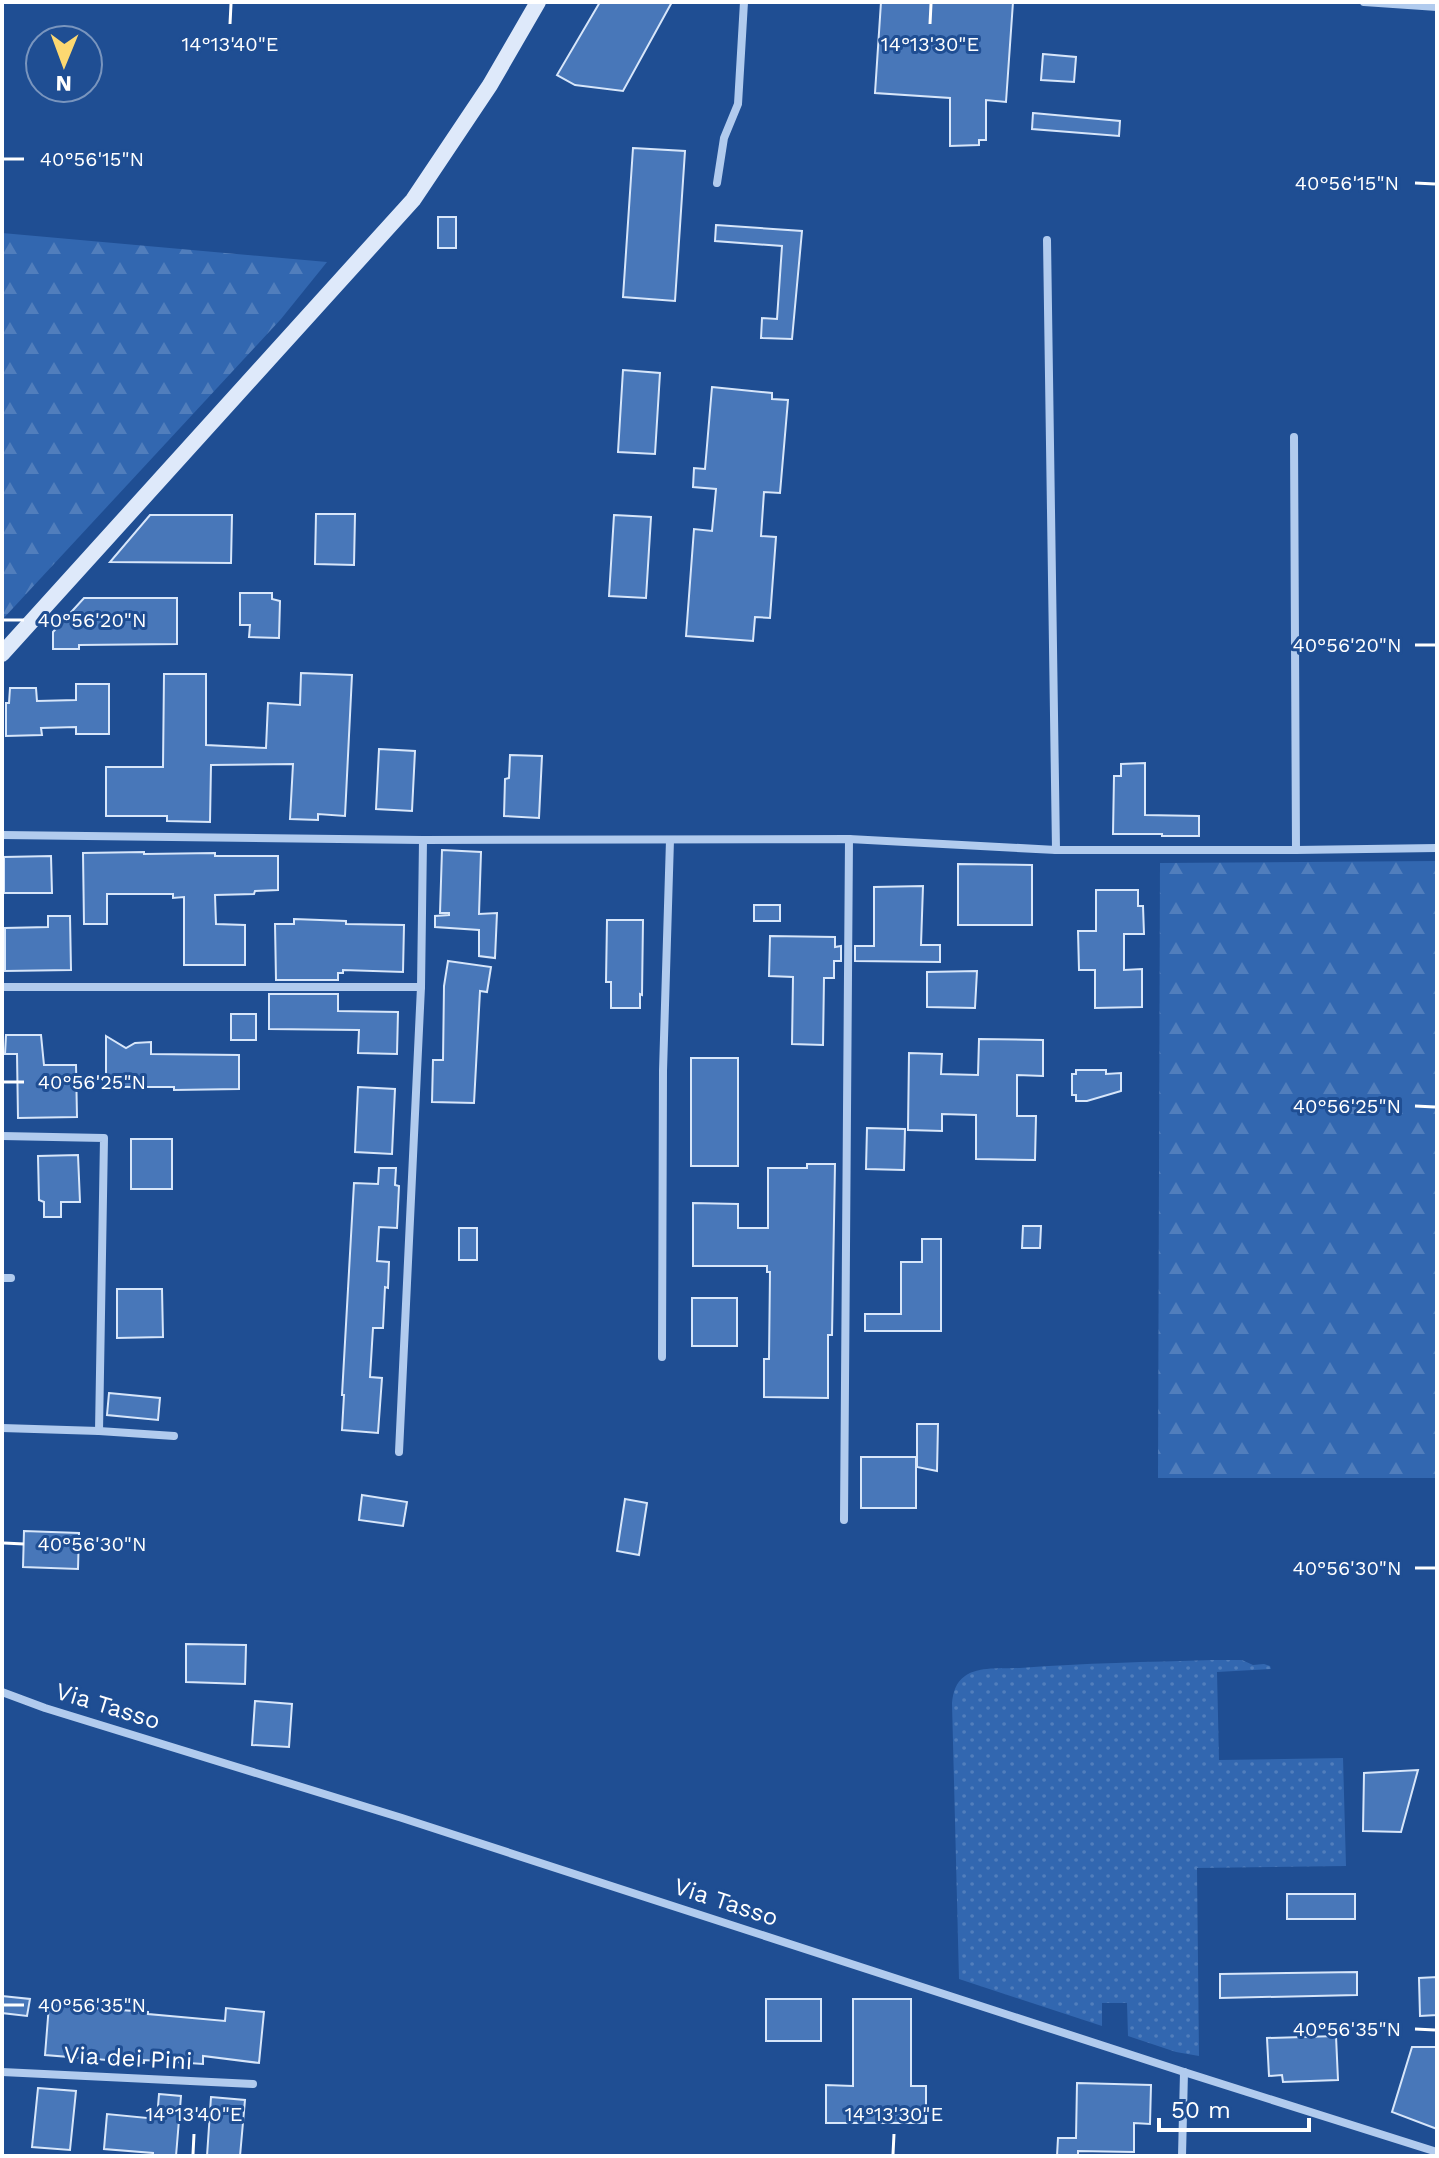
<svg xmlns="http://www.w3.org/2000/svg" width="1439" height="2158" font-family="'Work Sans',sans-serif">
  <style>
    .grass { fill: url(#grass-dots) }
    .forest { fill: url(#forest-firs) }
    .building { fill: #4877b9; stroke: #d7e6fa; stroke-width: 2 }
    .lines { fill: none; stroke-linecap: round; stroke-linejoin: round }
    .street { stroke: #b1cbee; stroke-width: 8 }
    .secondary { stroke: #dee9fa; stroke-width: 16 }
    .ticks { fill: none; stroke: #fff; stroke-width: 3 }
    .labels { text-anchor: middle; stroke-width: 6; stroke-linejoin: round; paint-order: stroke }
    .street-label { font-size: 24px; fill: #fff; stroke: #1f4e93 }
    .ticks-label { font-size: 20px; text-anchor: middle; fill: #fff; stroke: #1f4e93; stroke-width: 6; stroke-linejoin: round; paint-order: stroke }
  </style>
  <defs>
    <pattern id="grass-dots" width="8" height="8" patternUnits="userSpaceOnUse" patternTransform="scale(2)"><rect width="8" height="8" fill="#3267b0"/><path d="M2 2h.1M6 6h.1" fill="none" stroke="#517ebc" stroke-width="1.8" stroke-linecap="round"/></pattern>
    <pattern id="forest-firs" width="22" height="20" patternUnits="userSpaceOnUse" patternTransform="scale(2)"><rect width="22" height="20" fill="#3267b0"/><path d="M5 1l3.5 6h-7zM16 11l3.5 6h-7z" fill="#517ebc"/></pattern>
  </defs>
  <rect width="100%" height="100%" fill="#1f4e93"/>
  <path class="grass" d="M1212,1660H1242L1253,1665L1264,1664L1270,1666L1271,1669L1217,1672L1219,1760L1343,1758L1346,1866L1197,1868L1199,2056L1176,2052L1128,2036L1127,2003H1102V2026L959,1979L952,1703C953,1692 956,1682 965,1676C979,1666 1004,1669 1020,1668C1084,1663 1148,1662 1212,1660Z"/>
  <g class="forest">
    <path d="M2,233L327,262L281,319L2,620Z"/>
    <path d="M1437,861V1478H1158L1160,863Z"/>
  </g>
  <g class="building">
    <path d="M600,2H672L623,91L575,85L557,75Z"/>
    <path d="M881,2H1013L1006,102L986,100V140H979V145L950,146V98L875,93Z"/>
    <path d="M1043,54L1076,57L1074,82L1041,80Z"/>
    <path d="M1033,113L1120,121L1119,136L1032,129Z"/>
    <path d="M633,148L685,151L675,301L623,297Z"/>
    <rect x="438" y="217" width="18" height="31"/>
    <path d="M716,225L802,231L792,339L761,338L762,318L777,319L782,246L715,241Z"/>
    <path d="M623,370L660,373L655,454L618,452Z"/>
    <path d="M712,387L772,393V399L788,400L780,493L764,492L761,536L776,537L770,618L755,617L753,641L686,636L694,529L712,531L716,489L693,487L694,468L705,469Z"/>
    <path d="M316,514H355L354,565L315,564Z"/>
    <path d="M150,515H232L231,563L110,562Z"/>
    <path d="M614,515L651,517L646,598L609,596Z"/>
    <path d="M240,593H272V599L280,601L279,638L249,637L250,625H240Z"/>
    <path d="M84,598H177V644L79,645V649H53V632Z"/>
    <path d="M301,673L352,675L345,816L318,814V820L290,819L293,764L211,765L210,822L167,821V816H106V767H163L164,674H206V745L266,748L268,703L300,705Z"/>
    <path d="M76,684H109V734H76V727L41,728L42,735L6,736V703H9L10,688H36L37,701L76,700Z"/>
    <path d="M379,749L415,751L412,811L376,809Z"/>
    <path d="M510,755L542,756L539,818L504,816L505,779L509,778Z"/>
    <path d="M1145,763V815L1199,816V836H1162V834H1113L1114,776H1121V764Z"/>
    <path d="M442,850L481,852L479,914L497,913L495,958L479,956V930L435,927V916L449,915V913H440Z"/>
    <path d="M144,852V854L215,853V856H278V890L255,891L254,894L215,895L216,924L245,925V965H184V897L173,898V894H107V924H84L83,853Z"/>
    <path d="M51,856L52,893H4V857Z"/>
    <path d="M958,864L1032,865V925H958Z"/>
    <path d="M923,886L921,945H940V962L855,961V946H874V887Z"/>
    <path d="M1096,890H1138V906H1143L1144,934H1124V970L1142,969V1007L1095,1008V970H1079L1078,931H1096Z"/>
    <rect x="754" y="905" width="26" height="16"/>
    <path d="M48,916H70L71,970L5,971V928L48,927Z"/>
    <path d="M294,919L346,921V924L404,925L403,972L343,970V973H338V980H276L275,924H294Z"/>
    <path d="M607,920H643L642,995L640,994V1008H611V982H606Z"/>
    <path d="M770,936L835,937V947L841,946V961H834V978H824L823,1045L792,1044L793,977L769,976Z"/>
    <path d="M448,961L491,967L487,992L480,991L474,1103L432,1102L433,1060H443L444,986Z"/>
    <path d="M977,971L975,1008L927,1007V972Z"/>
    <path d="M269,994H338V1011L398,1012L397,1054L358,1053L359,1030L269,1029Z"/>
    <rect x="231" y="1014" width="25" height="26"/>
    <path d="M6,1035H41L44,1065H76L77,1117L18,1118L17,1054H5Z"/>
    <path d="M106,1036L126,1048L135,1043L151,1042V1054L239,1055V1089L174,1090V1087H106Z"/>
    <path d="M979,1039L1043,1040V1076L1017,1075V1116H1036L1035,1160L976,1159V1115L942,1114V1131L908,1130L909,1053L942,1054L941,1074L978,1075Z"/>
    <rect x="691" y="1058" width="47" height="108"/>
    <path d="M1076,1070H1106V1074L1121,1073V1091L1087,1101H1076V1095H1072V1074H1076Z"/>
    <path d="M358,1087L395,1089L392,1154L355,1152Z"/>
    <path d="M867,1128L905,1129L904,1170L866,1169Z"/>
    <rect x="131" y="1139" width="41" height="50"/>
    <path d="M78,1155L80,1202H61V1217H44V1202L39,1200L38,1156Z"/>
    <path d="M807,1164H835L832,1335H828V1398L764,1397V1359H769L770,1272H767V1266H693V1203L738,1204V1228H768V1168H807Z"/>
    <path d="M379,1168H396L395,1185L399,1186L397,1228L379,1227L377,1261L389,1262L388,1288L385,1287L383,1328H373L370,1377L382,1378L378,1433L342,1430L344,1395H342L354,1183L378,1184Z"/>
    <path d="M1023,1226H1041L1040,1248H1022Z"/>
    <rect x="459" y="1228" width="18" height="32"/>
    <path d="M922,1239H941V1331H865V1314H901V1262H922Z"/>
    <path d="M117,1289H162L163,1337L117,1338Z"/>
    <rect x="692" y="1298" width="45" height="48"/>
    <path d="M109,1393L160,1398L158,1420L107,1415Z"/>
    <path d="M917,1424H938L937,1471L917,1467Z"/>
    <rect x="861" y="1457" width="55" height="51"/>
    <path d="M362,1495L407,1502L403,1526L359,1520Z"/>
    <path d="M625,1499L647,1503L639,1555L617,1551Z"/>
    <path d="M24,1531L79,1533L78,1569L23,1567Z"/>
    <path d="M186,1644L246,1645L245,1684L186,1682Z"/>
    <path d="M255,1701L292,1704L289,1747L252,1745Z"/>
    <path d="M1418,1770L1401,1832L1363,1831L1364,1773Z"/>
    <rect x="1287" y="1894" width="68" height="25"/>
    <path d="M1357,1972V1995L1220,1998V1974Z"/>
    <path d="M1437,1977V2015L1420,2016L1419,1978Z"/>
    <path d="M2,1996L30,1999L27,2016L2,2013Z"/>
    <rect x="766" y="1999" width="55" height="42"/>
    <path d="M853,1999H911V2086H926V2123H826V2085L853,2086Z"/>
    <path d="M49,2005L148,2012V2014L225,2021L226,2008L264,2012L259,2063L203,2056V2064L144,2060V2063L45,2055Z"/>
    <path d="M1336,2036L1338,2080L1283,2082L1282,2075L1269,2076L1267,2038Z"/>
    <path d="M1412,2047H1437V2129L1392,2112Z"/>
    <path d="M1077,2083L1151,2085L1150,2124L1134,2123V2152L1078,2151V2156H1057L1058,2138H1076Z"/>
    <path d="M38,2088L76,2091L70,2150L32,2147Z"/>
    <path d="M159,2094L181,2096L176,2156H153V2153L104,2149L107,2114L157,2119Z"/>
    <path d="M211,2097L245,2100L240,2156H207Z"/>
  </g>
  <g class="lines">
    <g class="street">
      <path d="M1364,2L1437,7"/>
      <path d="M717,183L724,138L738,104L744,2"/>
      <path d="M1047,240L1056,850"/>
      <path d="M1294,437L1296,850"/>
      <path d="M2,835L423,840L849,839L1056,850H1296L1437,848"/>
      <path d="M2,987H421"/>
      <path d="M2,1136L104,1138L99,1431"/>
      <path d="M2,1278H11"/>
      <path d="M662,1357L663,1071L670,840"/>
      <path d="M2,1428L99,1431L174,1436"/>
      <path d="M399,1452L421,987L423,840"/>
      <path d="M844,1520L849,839"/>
      <path d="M2,1692L45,1708L402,1818L1184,2072L1437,2152"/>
      <path d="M2,2072L253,2084"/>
      <path d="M1182,2156L1184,2072"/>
    </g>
    <path class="secondary" d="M2,654L413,200L490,85L538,2"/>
  </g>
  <path class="ticks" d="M230,24L231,4M930,24L931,4M4,159H24M1415,183L1435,184M4,620H24M1415,645H1435M4,1082H24M1415,1106L1435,1107M4,1543L24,1544M1415,1568H1435M4,2005H24M1415,2029L1435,2030M193,2154L194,2134M893,2154L894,2134"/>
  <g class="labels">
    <g class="street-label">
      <text transform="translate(108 1706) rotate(17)" y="8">Via Tasso</text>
      <text transform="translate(726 1902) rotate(18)" y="8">Via Tasso</text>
      <text transform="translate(128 2058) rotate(3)" y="8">Via dei Pini</text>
    </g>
  </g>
  <g class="ticks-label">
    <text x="230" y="51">14°13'40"E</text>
    <text x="930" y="51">14°13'30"E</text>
    <text x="92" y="166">40°56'15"N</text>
    <text x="1347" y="190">40°56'15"N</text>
    <text x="92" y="627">40°56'20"N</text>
    <text x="1347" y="652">40°56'20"N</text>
    <text x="92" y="1089">40°56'25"N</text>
    <text x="1347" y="1113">40°56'25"N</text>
    <text x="92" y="1551">40°56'30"N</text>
    <text x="1347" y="1575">40°56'30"N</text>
    <text x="92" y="2012">40°56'35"N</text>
    <text x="1347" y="2036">40°56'35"N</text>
    <text x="194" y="2121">14°13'40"E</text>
    <text x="894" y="2121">14°13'30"E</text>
  </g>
  <rect width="1439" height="2158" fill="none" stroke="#ffffff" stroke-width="8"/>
  <g transform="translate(64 64) rotate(181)"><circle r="38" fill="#1f4e93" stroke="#7995be" stroke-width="2"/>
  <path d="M0-6L14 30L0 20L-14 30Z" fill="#fcd871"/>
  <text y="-12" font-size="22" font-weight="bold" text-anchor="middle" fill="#ffffff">N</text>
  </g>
  <path d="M1159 2118v12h150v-12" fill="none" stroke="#ffffff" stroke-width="4"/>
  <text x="1171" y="2118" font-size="24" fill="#ffffff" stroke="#1f4e93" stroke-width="6" paint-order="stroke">50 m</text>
</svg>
